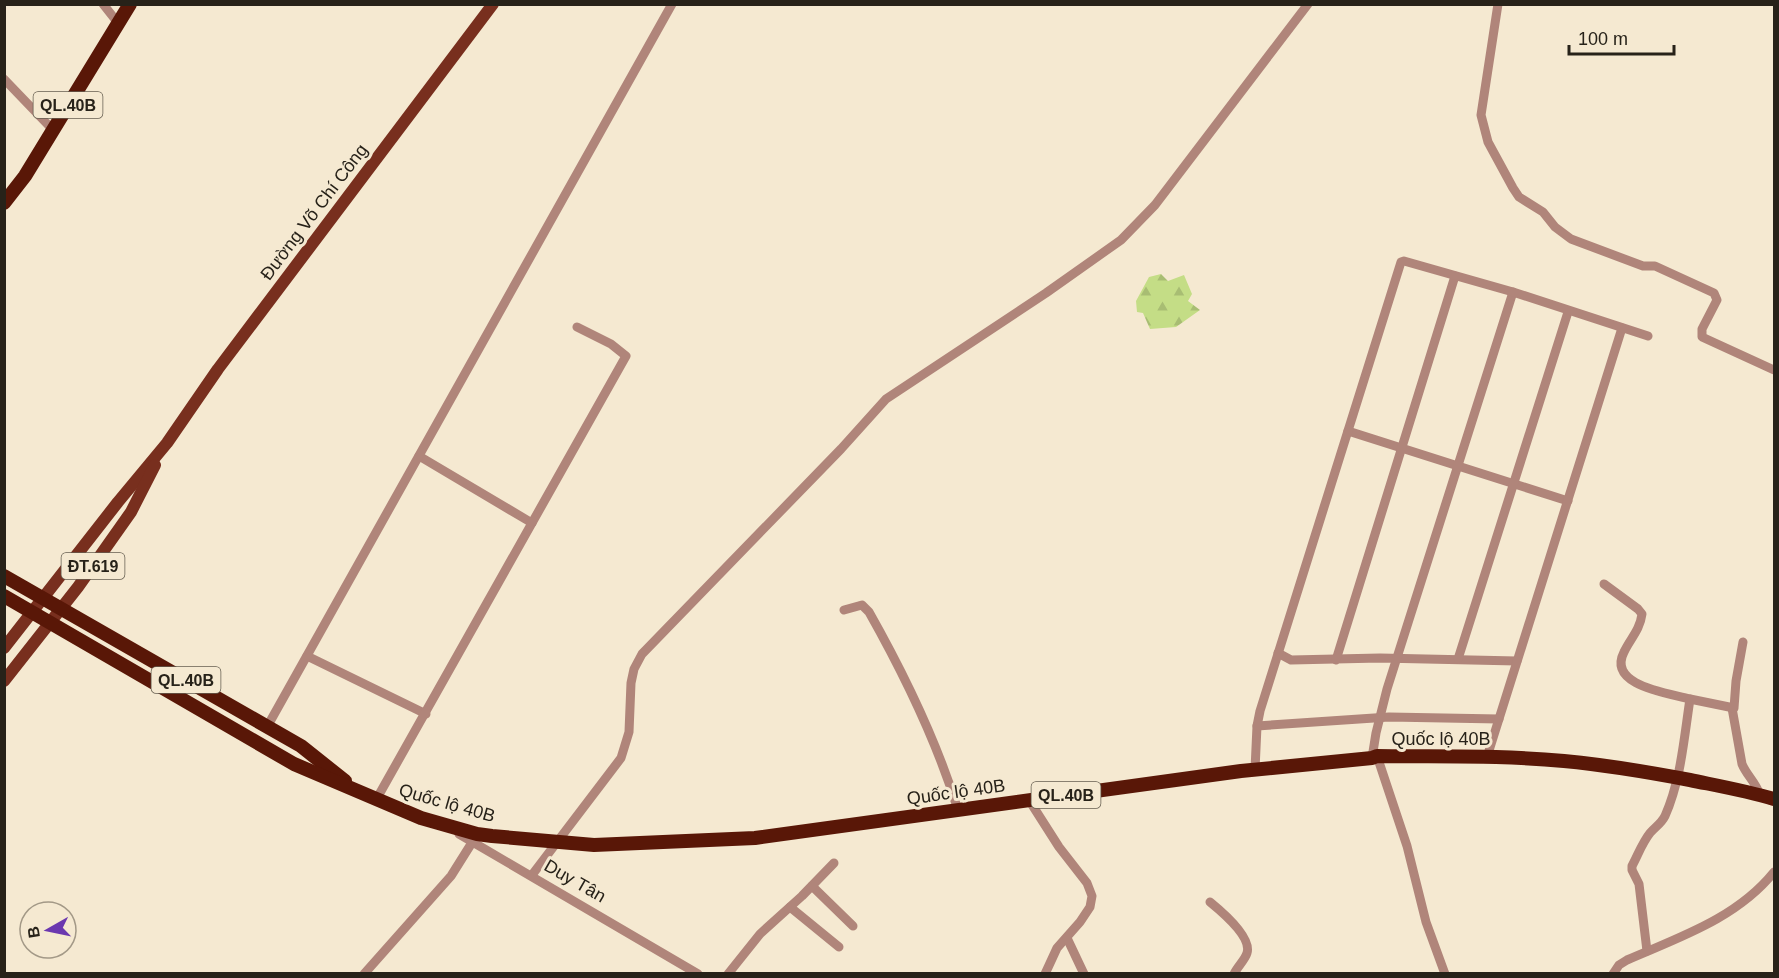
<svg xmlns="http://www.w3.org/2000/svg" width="1779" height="978" font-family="Helvetica,sans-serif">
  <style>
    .forest { fill: url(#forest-firs) }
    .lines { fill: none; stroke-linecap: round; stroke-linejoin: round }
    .minor { stroke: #b0857a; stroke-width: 9 }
    .major { stroke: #782f1e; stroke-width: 12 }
    .highway { stroke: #591707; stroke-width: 14 }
    .labels { text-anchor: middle; stroke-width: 6; stroke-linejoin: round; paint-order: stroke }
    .shield { fill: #f5e9d1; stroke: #655e50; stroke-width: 1.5 }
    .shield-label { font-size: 16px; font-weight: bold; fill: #272219 }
    .street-label { font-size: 18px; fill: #272219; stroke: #f5e9d1 }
  </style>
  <defs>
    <pattern id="forest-firs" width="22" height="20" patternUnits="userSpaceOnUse" patternTransform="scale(1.5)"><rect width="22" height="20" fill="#c4dd86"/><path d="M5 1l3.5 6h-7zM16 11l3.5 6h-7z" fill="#a8bd73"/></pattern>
  </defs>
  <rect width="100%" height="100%" fill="#f5e9d1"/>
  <path class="forest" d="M1161,274L1168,281L1184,275L1192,294L1188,301L1200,310L1176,327L1150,329L1143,313L1137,312L1136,301L1149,277Z"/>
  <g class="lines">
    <g class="minor">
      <path d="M103,4L118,23"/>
      <path d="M1498,4L1481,115L1488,142L1513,188L1519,197L1543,212L1555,227L1571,239L1643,266H1655L1714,293L1717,300L1702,329V337L1774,370"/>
      <path d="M4,79L53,130"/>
      <path d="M1348,431L1568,501"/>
      <path d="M419,456L532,523"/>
      <path d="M1604,584L1638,609L1642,614C1640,630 1630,639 1624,652C1607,686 1669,693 1690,699"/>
      <path d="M844,610L862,605L869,612C904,674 937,742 958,810"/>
      <path d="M1278,653L1291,660L1380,658L1517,661"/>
      <path d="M307,656L426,714"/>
      <path d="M1458,659L1568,312"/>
      <path d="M1336,660L1455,276"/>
      <path d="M1732,708L1742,764C1747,776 1755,781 1760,795"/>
      <path d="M1257,726L1389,717L1499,719"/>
      <path d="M267,727L672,4"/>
      <path d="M1377,756L1407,846L1426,922L1445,974"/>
      <path d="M1487,757L1622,328"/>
      <path d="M1372,758L1376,733L1387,689L1513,292"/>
      <path d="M1255,770L1257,726L1260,711L1401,262L1404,261L1513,292L1648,336"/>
      <path d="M376,800L626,356L611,344L577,327"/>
      <path d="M1029,800L1059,847L1087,883L1092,896L1090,907L1080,922L1057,948L1045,974"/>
      <path d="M459,834L698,974"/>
      <path d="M532,875L621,758L629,732L631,683L634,669L642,654L841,449L886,399L1046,293L1121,240L1155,205L1308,4"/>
      <path d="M812,886L853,926"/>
      <path d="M1210,902C1221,911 1252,937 1247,953C1245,960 1237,967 1234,974"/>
      <path d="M790,907L839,947"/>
      <path d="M1067,938L1084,974"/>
      <path d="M1647,951L1639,884L1632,870V866C1638,855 1642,843 1650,833C1655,827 1661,824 1665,816C1681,780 1684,738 1690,699L1734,708L1736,681L1743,642"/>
      <path d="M364,974L451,876L473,841"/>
      <path d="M728,974L760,934L802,896L834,863"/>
      <path d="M1613,974L1619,965L1627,960C1680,937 1737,918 1774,872"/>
    </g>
    <g class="major">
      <path d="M4,648L118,502L167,443L218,369L493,4"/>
      <path d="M4,681L78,587L131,512L155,465"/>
    </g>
    <g class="highway">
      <path d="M4,203L25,176L130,4"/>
      <path d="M4,576L301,746L345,781"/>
      <path d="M4,596L294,764L421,818L477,834L492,836L594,845L755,838L1241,771L1372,758L1377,756C1439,757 1502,755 1564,761C1607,765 1648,772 1690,780C1719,786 1747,791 1774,799"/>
    </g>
  </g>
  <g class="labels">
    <g class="shield">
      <rect x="33.5" y="92" width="69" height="26" rx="4.5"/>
      <rect x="61.5" y="553" width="63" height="26" rx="4.5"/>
      <rect x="151.5" y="667" width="69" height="26" rx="4.5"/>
      <rect x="1031.5" y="782" width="69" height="26" rx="4.5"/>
    </g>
    <g class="shield-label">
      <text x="68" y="111">QL.40B</text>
      <text x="93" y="572">ĐT.619</text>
      <text x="186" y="686">QL.40B</text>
      <text x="1066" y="801">QL.40B</text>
    </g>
    <g class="street-label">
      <text transform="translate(314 212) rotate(-53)" y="6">Đường Võ Chí Công</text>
      <text x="1441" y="745">Quốc lộ 40B</text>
      <text transform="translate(956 792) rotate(-8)" y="6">Quốc lộ 40B</text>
      <text transform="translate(447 803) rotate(16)" y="6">Quốc lộ 40B</text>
      <text transform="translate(575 881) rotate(30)" y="6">Duy Tân</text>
    </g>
  </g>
  <rect width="1779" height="978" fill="none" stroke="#272219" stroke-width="12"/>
  <g transform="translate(48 930) rotate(261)"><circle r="28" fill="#f5e9d1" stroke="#a39987" stroke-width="1.5"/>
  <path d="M0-4.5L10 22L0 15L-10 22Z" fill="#6b38af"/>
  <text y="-9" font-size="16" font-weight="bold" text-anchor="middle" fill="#272219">B</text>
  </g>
  <path d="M1569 45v9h105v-9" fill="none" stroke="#272219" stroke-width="3"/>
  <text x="1578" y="45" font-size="18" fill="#272219" stroke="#f5e9d1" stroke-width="4.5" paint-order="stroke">100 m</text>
</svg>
